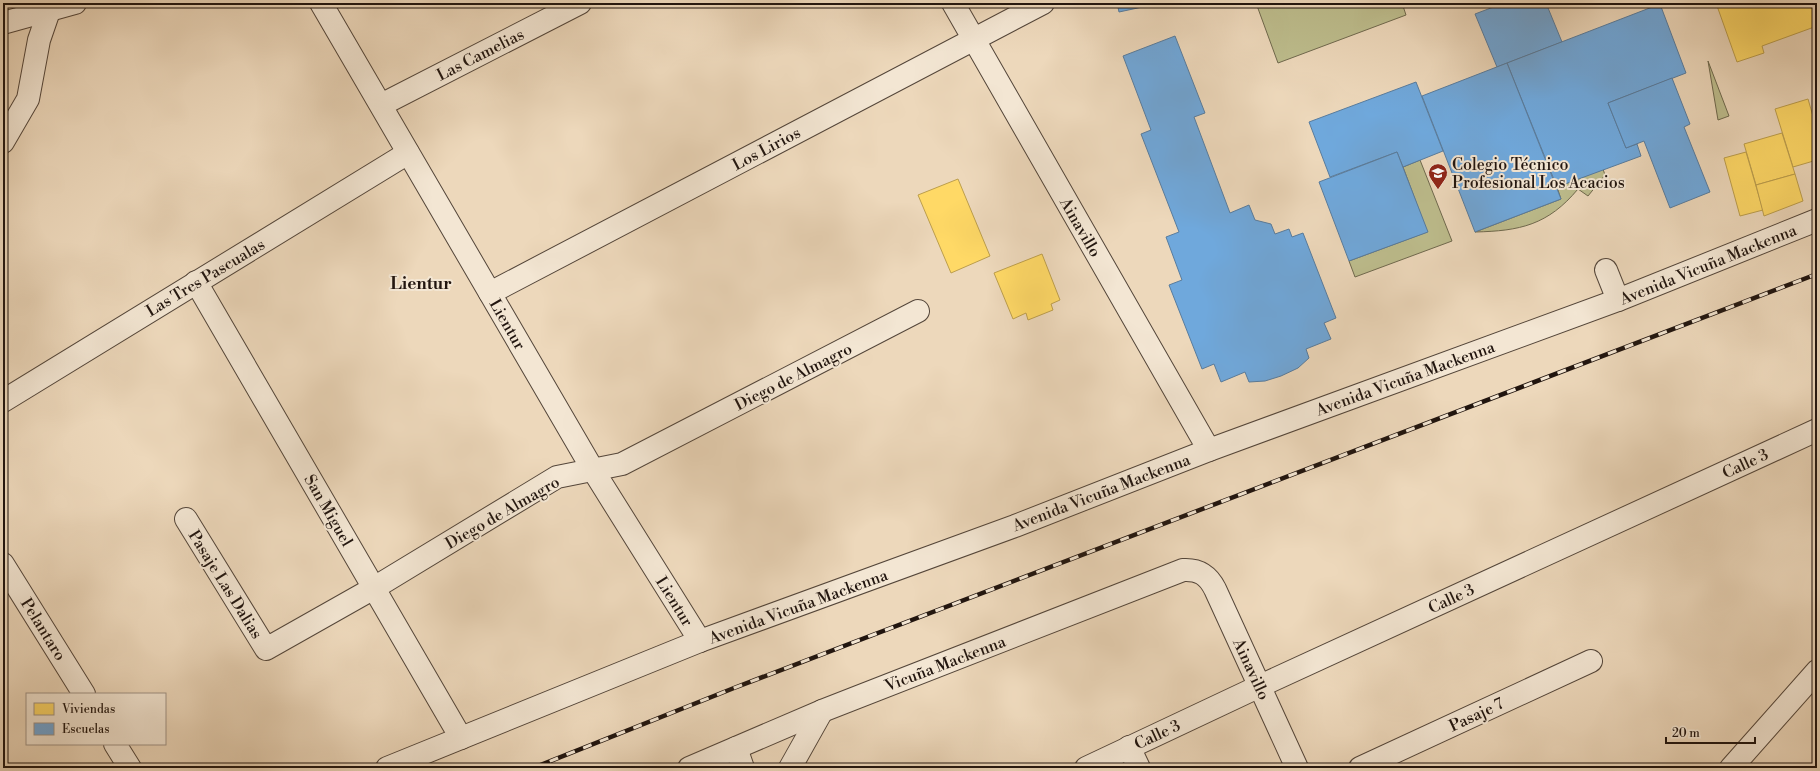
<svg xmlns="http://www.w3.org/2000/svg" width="1820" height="771" font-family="'Libre Bodoni',serif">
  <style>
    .green { fill: #bdbd8d; stroke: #6f694e }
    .homes { fill: #ffd966; stroke: #bc9e4c }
    .schools { fill: #6fa8dc; stroke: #587c9e }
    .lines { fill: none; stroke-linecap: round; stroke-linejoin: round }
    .minor-casing { stroke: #54463a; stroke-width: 24 }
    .minor { stroke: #f3e6d3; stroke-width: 22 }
    .rail-casing { stroke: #21150f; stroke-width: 4.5 }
    .rail { stroke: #f3e6d3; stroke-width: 3; stroke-dasharray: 9; stroke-linecap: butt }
    .labels { text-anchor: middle; stroke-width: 4; stroke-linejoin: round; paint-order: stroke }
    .street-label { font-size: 16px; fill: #21150f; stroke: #f3e6d3 }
    .poi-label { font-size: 16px; fill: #21150f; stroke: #f3e6d3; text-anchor: start }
    .neighbourhood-label { font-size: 17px; font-weight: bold; fill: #21150f; stroke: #f3e6d3 }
  </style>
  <rect width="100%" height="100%" fill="#edd8bb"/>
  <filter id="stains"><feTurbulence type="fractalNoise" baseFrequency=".005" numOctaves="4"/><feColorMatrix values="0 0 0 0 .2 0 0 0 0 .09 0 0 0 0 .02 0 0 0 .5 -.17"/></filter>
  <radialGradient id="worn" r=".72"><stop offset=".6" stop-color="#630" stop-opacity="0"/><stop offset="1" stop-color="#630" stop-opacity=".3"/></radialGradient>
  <g class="green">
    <path d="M1256,3H1402L1406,15L1278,63Z"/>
    <path d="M1708,61L1729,116L1718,120Z"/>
    <path d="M1420,160L1452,241L1355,277L1349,261L1427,232L1403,167Z"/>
    <path d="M1603,169L1605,175L1588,196L1578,189C1548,225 1520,231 1475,232L1561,199L1557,187Z"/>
  </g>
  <g class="homes">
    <path d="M1716,3H1817V26L1762,46L1764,53L1737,62Z"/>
    <path d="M1808,99L1817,130V160L1793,167L1775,109Z"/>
    <path d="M1782,133L1795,174L1756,185L1744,144Z"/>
    <path d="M1746,152L1763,210L1740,216L1724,158Z"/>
    <path d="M1795,174L1803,201L1764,216L1756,185Z"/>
    <path d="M958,179L990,256L951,273L918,195Z"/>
    <path d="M1042,254L1060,300L1051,304L1053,310L1028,320L1026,313L1013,319L994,273Z"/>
  </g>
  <g class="schools">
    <path d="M1117,3H1161L1119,12Z"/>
    <path d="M1504,3H1546L1562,42L1497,67L1475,14Z"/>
    <path d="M1660,4L1686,73L1608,103L1626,148L1637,144L1641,156L1557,187L1507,63Z"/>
    <path d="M1175,36L1205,113L1194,117L1230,213L1249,205L1255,220L1271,224L1275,234L1289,229L1292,237L1303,233L1336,318L1324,323L1331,339L1306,349L1309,358L1298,368L1281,376L1265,381L1249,382L1245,372L1221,382L1214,364L1202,369L1169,285L1182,280L1166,237L1179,232L1141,134L1151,130L1123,56Z"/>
    <path d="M1507,63L1561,199L1475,232L1422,96Z"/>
    <path d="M1672,78L1690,124L1684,127L1710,192L1670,208L1644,141L1626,148L1608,103Z"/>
    <path d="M1416,82L1443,151L1403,167L1397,152L1330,177L1309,122Z"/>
    <path d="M1397,152L1428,232L1349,261L1319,182Z"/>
  </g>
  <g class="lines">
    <defs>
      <g id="minor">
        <path d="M321,3L593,470L700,641"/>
        <path d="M953,3L1209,450"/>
        <path d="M3,23L75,3"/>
        <path d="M381,105L580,3"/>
        <path d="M3,142L28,99L39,40L49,11"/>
        <path d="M1606,270L1618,300"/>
        <path d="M196,282L461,738"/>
        <path d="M490,293L1043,3"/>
        <path d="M3,401L408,153"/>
        <path d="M186,519L266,649L374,588L557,477L622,464L918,311"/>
        <path d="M3,564L84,694"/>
        <path d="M115,744L130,768"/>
        <path d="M1129,747L1139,768"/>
        <path d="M736,748L743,768"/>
        <path d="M387,768L700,641L1015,526L1209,450L1618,300L1817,220"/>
        <path d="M689,768L822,711L1183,570C1199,569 1208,575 1215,589L1297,768"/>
        <path d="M790,768L822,711"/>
        <path d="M1086,768L1260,686L1817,430"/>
        <path d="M1360,768L1591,661"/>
        <path d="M1731,768L1817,671"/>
      </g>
    </defs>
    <use href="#minor" class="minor-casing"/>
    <use href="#minor" class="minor"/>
    <defs>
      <path id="rail" d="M533,768L734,688L1817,274"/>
    </defs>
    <use href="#rail" class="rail-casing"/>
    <use href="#rail" class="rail"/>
  </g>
  <defs>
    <symbol id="school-pin" viewBox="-11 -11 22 30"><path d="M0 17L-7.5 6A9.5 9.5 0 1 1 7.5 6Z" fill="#8f2418" stroke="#f3e6d3"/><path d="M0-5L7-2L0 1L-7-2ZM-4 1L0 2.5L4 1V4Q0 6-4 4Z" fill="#fff"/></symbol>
  </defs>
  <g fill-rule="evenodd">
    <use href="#school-pin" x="1427" y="162" width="22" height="30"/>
  </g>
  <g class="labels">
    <g class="street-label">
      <text transform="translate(480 54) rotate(-27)" y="6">Las Camelias</text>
      <text transform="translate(766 148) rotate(-28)" y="6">Los Lirios</text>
      <text transform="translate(1081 227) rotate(60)" y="6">Ainavillo</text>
      <text transform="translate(1708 264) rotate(-22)" y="6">Avenida Vicuña Mackenna</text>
      <text transform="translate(205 277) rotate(-31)" y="6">Las Tres Pascualas</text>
      <text transform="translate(508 324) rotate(60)" y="6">Lientur</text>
      <text transform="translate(793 376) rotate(-27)" y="6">Diego de Almagro</text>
      <text transform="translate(1405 378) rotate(-20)" y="6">Avenida Vicuña Mackenna</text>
      <text transform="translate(1745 463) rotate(-25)" y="6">Calle 3</text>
      <text transform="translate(1101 492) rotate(-21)" y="6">Avenida Vicuña Mackenna</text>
      <text transform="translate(329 510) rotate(60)" y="6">San Miguel</text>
      <text transform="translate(502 512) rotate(-30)" y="6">Diego de Almagro</text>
      <text transform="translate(226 584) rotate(58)" y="6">Pasaje Las Dalias</text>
      <text transform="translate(1451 598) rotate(-25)" y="6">Calle 3</text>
      <text transform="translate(675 601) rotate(58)" y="6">Lientur</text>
      <text transform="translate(798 606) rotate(-20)" y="6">Avenida Vicuña Mackenna</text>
      <text transform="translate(44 629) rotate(58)" y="6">Pelantaro</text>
      <text transform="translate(945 663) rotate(-21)" y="6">Vicuña Mackenna</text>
      <text transform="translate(1252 669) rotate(65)" y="6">Ainavillo</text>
      <text transform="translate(1476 714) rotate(-25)" y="6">Pasaje 7</text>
      <text transform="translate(1157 734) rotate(-25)" y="6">Calle 3</text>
    </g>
    <g class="poi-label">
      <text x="1452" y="170">Colegio Técnico<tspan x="1452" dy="18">Profesional Los Acacios</tspan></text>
    </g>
    <g class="neighbourhood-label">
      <text x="421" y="289">Lientur</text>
    </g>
  </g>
  <rect width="1820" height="771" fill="none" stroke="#edd8bb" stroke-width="16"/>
  <rect x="4" y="4" width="1812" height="763" fill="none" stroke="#21150f" stroke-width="2"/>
  <rect x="8" y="8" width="1804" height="755" fill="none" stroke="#21150f"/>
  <rect x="26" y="693" width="140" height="52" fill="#f3e6d3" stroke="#9f9285"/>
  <rect x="34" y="703" width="20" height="12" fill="#ffd966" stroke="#9f9285"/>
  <text x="62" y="713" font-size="12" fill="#21150f">Viviendas</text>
  <rect x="34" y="723" width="20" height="12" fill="#6fa8dc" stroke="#9f9285"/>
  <text x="62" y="733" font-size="12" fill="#21150f">Escuelas</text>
  <path d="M1666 737v6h89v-6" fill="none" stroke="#21150f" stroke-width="2"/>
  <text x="1672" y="737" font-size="12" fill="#21150f" stroke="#f3e6d3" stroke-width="3" paint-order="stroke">20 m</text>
  <rect width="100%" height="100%" filter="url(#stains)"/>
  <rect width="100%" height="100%" fill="url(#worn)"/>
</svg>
